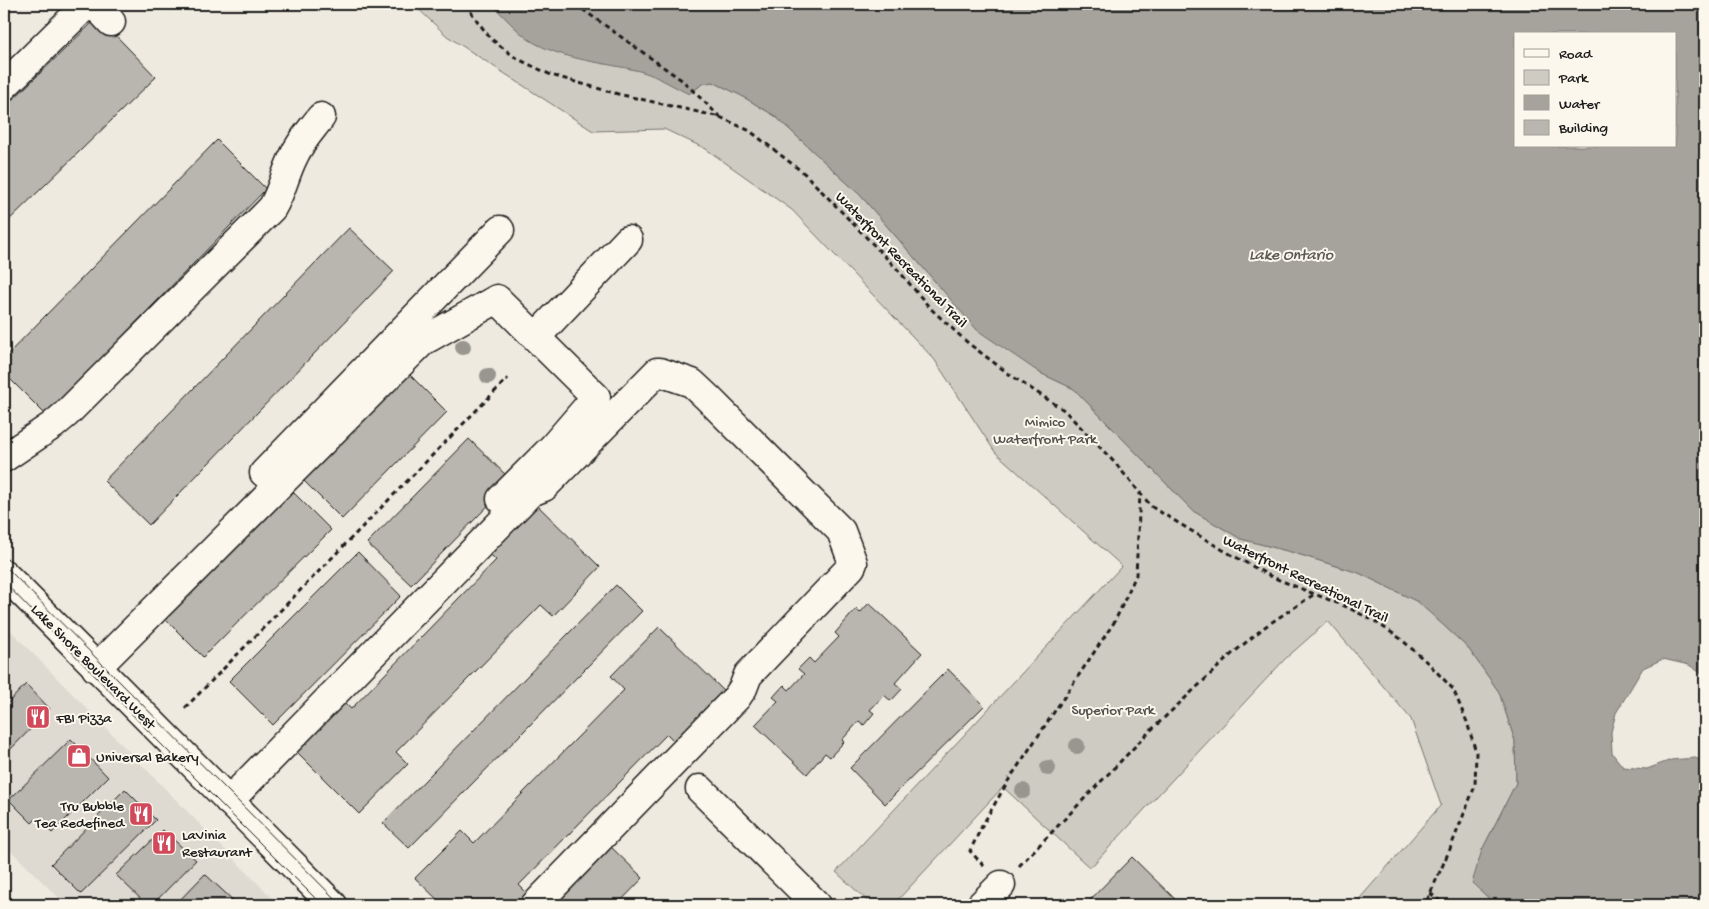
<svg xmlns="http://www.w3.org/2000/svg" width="1709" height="909" font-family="'Gochi Hand',sans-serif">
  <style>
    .built { fill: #dedad1 }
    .green { fill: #ceccc2; stroke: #75746f }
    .water { fill: #a6a39d; stroke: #6f6d69; fill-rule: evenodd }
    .building { fill: #b9b6af; stroke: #1c1c1c }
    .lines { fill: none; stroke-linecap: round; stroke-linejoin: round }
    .minor-casing { stroke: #1c1c1c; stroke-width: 31 }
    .major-casing { stroke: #1c1c1c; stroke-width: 31 }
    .path { stroke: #1c1c1c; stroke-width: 3; stroke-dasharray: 5 4; stroke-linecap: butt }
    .minor { stroke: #fbf7ec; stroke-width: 28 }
    .major { stroke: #fbf7ec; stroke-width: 28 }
    .tram { stroke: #1c1c1c; stroke-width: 1 }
    .tree { fill: #98968f }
    .labels { text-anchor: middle; stroke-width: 4; stroke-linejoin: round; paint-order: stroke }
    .street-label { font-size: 15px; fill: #1c1c1c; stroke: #fbf7ec }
    .park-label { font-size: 15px; fill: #51514e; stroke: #fbf7ec }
    .poi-label { font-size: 15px; fill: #1c1c1c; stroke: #fbf7ec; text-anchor: start }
    .water-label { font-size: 16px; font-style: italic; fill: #5a5956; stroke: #fbf7ec }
  </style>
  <rect width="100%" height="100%" fill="#eeeadf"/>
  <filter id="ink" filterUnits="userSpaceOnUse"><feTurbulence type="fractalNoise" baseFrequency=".02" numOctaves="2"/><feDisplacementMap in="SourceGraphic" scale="10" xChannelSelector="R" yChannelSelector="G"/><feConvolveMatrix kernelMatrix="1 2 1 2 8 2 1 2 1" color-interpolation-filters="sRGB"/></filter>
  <g filter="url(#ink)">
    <path class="built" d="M4,624L279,905H66L4,844Z"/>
    <path class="green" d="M413,4H575L694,91L702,84L713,82L740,95L775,116L860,195L938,285L1040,373L1074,389L1193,511L1241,539L1291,552L1359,573L1418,602L1468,648L1499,692L1515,741L1516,783L1482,850L1496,905H1354L1441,805L1411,719L1328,621L1285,659L1090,868L1003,787L893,905H872L836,872L1122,566L995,452L934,359L792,210L706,149L664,129L593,131L447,36Z"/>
    <path class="water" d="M492,4H1705V676L1689,665L1663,659L1643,668L1616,713L1611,732L1612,753L1623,767L1647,769L1671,760L1695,758L1705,762V905H1496L1472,883L1482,850L1516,783L1515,741L1499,692L1468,648L1418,602L1359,573L1291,552L1241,539L1193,511L1074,389L1040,373L977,330L860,195L775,116L740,95L713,82L702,84L689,94C674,87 659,77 643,72C606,62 562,61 528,39C515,29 503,16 492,4ZM1515,34H1675V146H1515Z"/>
    <g class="building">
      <path d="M98,17L156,77L4,225V108Z"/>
      <path d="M217,140L266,189L46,415L4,373V358Z"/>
      <path d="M349,228L394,271L149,525L104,481Z"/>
      <path d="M404,369L447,412L342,519L299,476Z"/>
      <path d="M469,439L512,481L411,585L367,543Z"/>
      <path d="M287,486L331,530L203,657L159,613Z"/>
      <path d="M531,499L600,567L553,616L541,605L396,752L408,764L359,814L291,746L339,697L351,709L496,560L484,548Z"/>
      <path d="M358,552L401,596L273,725L229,681Z"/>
      <path d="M616,585L642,611L409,848L383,823Z"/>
      <path d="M869,603L922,653L895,683L902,689L891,701L884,695L870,710L874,713L864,725L859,721L842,740L844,742L830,757L825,753L807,774L755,725L778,701L773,697L784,685L789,690L804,674L798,669L809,658L814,663L839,637L835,633L856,609L860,613Z"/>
      <path d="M659,627L728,695L679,746L667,734L519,885L534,900L529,905H443L415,878L462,831L474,843L624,690L611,676Z"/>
      <path d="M948,669L984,706L885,804L850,768Z"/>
      <path d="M26,684L50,709L4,756V707Z"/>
      <path d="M71,739L108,777L52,833L37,818L32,823L9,800Z"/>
      <path d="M125,789L156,820L81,894L51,864Z"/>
      <path d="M163,830L196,860L152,905H147L116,875Z"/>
      <path d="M608,844L643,878L617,905H549Z"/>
      <path d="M1132,857L1181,905H1085Z"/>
      <path d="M205,874L238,905H175Z"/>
    </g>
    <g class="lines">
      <defs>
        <g id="minor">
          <path d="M4,86L82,9C97,3 101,12 111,22"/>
          <path d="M536,337L628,240"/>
          <path d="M4,458L53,425L66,414L272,208C282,192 285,173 294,156C300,142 312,129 321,117"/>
          <path d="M264,473L500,230"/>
          <path d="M96,668L423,341L497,299L596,397L553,447L501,499"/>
          <path d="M700,789L817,905"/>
          <path d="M229,801L531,492L544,487L657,372H660L692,383L708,398L841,531L853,563L851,567L748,675L743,688L737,697L535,905"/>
          <path d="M981,905L1001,885"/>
        </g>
        <path id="major" d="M4,574L333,905"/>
      </defs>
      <use href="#minor" class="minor-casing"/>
      <use href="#major" class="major-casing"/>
      <g class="path">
        <path d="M465,4L490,38L516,58L551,75L618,94L720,117L750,131L805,174L898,270L930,308L968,343L1013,377L1064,410L1115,463L1152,507L1223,550L1272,577L1347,607L1376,622L1401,639L1429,664L1453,689L1467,722L1476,752L1475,786L1450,849L1425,905"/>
        <path d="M575,4L683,81L720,117"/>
        <path d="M185,708L508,378"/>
        <path d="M984,866L970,851L982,826L1008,781L1115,621L1136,575L1140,493"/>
        <path d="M1019,866L1148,733L1233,653L1266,626L1313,595"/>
        <path d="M1430,893L1445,905"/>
      </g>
      <use href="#minor" class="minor"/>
      <use href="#major" class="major"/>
      <g class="tram">
        <path d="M4,565L341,905"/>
        <path d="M4,582L158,741L322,905"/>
      </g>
    </g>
    <g class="tree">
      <circle cx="463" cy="347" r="8"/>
      <circle cx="488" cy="376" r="8"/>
      <circle cx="1077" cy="746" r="8"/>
      <circle cx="1048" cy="768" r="8"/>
      <circle cx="1023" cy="791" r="8"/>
    </g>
  </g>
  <defs>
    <symbol id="restaurant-square" viewBox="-11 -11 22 22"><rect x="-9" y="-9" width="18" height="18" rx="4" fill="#d1495b" stroke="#fbf7ec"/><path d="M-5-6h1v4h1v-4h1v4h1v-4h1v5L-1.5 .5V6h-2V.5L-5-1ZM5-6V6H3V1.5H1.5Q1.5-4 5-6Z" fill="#fff"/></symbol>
    <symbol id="shop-square" viewBox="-11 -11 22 22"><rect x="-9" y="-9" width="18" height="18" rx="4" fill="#d1495b" stroke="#fbf7ec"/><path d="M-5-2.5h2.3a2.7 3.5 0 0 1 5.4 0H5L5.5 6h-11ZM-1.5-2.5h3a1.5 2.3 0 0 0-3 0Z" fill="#fff"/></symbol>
  </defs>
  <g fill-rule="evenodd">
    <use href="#restaurant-square" x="24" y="703" width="28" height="28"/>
    <use href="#shop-square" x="65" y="742" width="28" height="28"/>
    <use href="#restaurant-square" x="127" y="800" width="28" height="28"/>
    <use href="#restaurant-square" x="150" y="829" width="28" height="28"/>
  </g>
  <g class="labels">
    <g class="street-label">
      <text transform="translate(902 259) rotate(46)" y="5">Waterfront Recreational Trail</text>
      <text transform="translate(1306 578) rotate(26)" y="5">Waterfront Recreational Trail</text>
      <text transform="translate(94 666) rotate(45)" y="5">Lake Shore Boulevard West</text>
    </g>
    <g class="park-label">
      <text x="1045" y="426">Mimico<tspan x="1045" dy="17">Waterfront Park</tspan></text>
      <text x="1113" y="714">Superior Park</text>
    </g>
    <g class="poi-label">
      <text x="56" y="722">FBI Pizza</text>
      <text x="96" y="761">Universal Bakery</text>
      <text x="124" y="810" text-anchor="end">Tru Bubble<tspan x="124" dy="17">Tea Redefined</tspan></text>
      <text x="182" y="839">LaVinia<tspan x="182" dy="17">Restaurant</tspan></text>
    </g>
    <g class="water-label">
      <text x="1291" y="259">Lake Ontario</text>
    </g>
  </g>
  <rect width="1709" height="909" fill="none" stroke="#fbf7ec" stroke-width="20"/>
  <rect x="10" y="10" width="1689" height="889" fill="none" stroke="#1c1c1c" stroke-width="2" filter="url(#ink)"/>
  <rect x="1514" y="32" width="162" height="115" fill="#fbf7ec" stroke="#a29f99"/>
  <rect x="1524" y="49" width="25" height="8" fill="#fbf7ec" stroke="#a29f99"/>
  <text x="1559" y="58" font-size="15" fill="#1c1c1c">Road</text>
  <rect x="1524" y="70" width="25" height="15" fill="#ceccc2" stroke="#a29f99"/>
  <text x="1559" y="82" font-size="15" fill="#1c1c1c">Park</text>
  <rect x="1524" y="95" width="25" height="15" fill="#a6a39d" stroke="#a29f99"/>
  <text x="1559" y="108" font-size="15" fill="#1c1c1c">Water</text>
  <rect x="1524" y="120" width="25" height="15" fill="#b9b6af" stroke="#a29f99"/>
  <text x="1559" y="132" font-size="15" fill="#1c1c1c">Building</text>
</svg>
